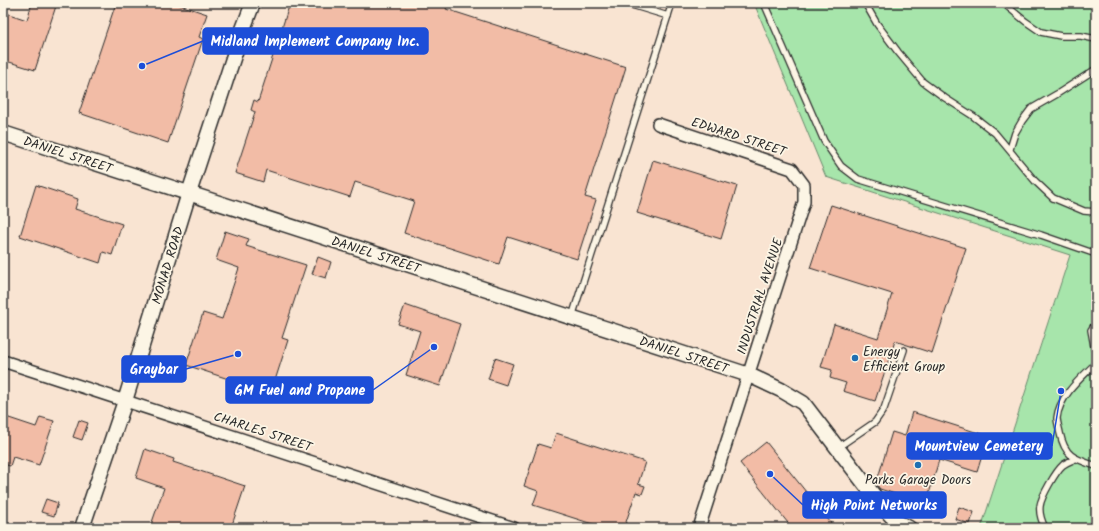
<svg xmlns="http://www.w3.org/2000/svg" width="1099" height="531" font-family="Kalam,sans-serif">
  <style>
    .built { fill: #f9e4d2 }
    .green { fill: #a7e5ab; stroke: #69886b }
    .building { fill: #f2bca6; stroke: #2b2b2b }
    .lines { fill: none; stroke-linecap: round; stroke-linejoin: round }
    .service-casing { stroke: #2b2b2b; stroke-width: 8 }
    .minor-casing { stroke: #2b2b2b; stroke-width: 14 }
    .tertiary-casing { stroke: #2b2b2b; stroke-width: 17 }
    .service { stroke: #fcf5e5; stroke-width: 5.5 }
    .minor { stroke: #fcf5e5; stroke-width: 11 }
    .tertiary { stroke: #fcf5e5; stroke-width: 14 }
    .poi-dot { fill: #1f6fb2; stroke: #fcf5e5; stroke-width: 1.5 }
    .labels { text-anchor: middle; stroke-width: 3.5; stroke-linejoin: round; paint-order: stroke }
    .street-label { font-size: 13px; fill: #2b2b2b; stroke: #fcf5e5 }
    .poi-label { font-size: 13px; fill: #2b2b2b; stroke: #fcf5e5; text-anchor: start }
    .leader { fill: none; stroke: #1d4ed8; stroke-width: 1.5 }
    .callout-dot { fill: #1d4ed8; stroke: #fcf5e5; stroke-width: 1.5 }
    .callout { fill: #1d4ed8; stroke: #1d4ed8; stroke-width: 1.5 }
    .callout-label { font-size: 14px; text-anchor: middle; font-weight: bold; fill: #fff }
  </style>
  <rect width="100%" height="100%" fill="#fcf5e5"/>
  <filter id="ink" filterUnits="userSpaceOnUse"><feTurbulence type="fractalNoise" baseFrequency=".025" numOctaves="2"/><feDisplacementMap in="SourceGraphic" scale="8" xChannelSelector="R" yChannelSelector="G"/><feConvolveMatrix kernelMatrix="1 2 1 2 8 2 1 2 1" color-interpolation-filters="sRGB"/></filter>
  <g filter="url(#ink)">
    <path class="built" d="M3,3H754L826,177L1070,254L981,528H3Z"/>
    <path class="green" d="M754,3H1096V528H981L1070,255L826,177Z"/>
    <g class="building">
      <path d="M32,3H57L35,70L3,60V22L6,13L27,20Z"/>
      <path d="M116,3H174L207,14L199,37L203,39L168,143L79,113Z"/>
      <path d="M290,3H448L446,9L626,67L585,197L596,200L577,259L508,237L499,264L404,233L414,201L355,182L350,197L266,170L263,182L235,173L255,112L251,110L254,100L258,102Z"/>
      <path d="M653,160L737,186L721,239L637,213Z"/>
      <path d="M36,185L78,199L75,209L122,224L112,255L103,252L100,263L20,236Z"/>
      <path d="M831,205L966,248L932,353L895,341L875,401L843,391L846,383L830,378L832,370L821,367L834,324L878,338L892,294L810,268Z"/>
      <path d="M225,231L249,239L246,246L306,265L282,338L288,340L271,393L186,365L203,313L222,319L239,268L216,260Z"/>
      <path d="M318,257L331,262L326,278L312,274Z"/>
      <path d="M405,305L460,324L440,386L406,375L420,331L398,324Z"/>
      <path d="M495,358L513,364L506,385L488,379Z"/>
      <path d="M912,412L988,436L977,472L939,460L926,504L880,489L876,484L892,432L905,436Z"/>
      <path d="M3,416L36,427L40,417L54,421L39,465L13,457L10,466L3,464Z"/>
      <path d="M79,420L88,423L82,440L73,437Z"/>
      <path d="M556,433L645,462L638,484L645,486L642,494L636,492L624,528H605L533,505L538,491L524,486L538,444L551,448Z"/>
      <path d="M766,442L835,528H792L740,463Z"/>
      <path d="M145,449L174,459L173,462L245,486L231,528H150L164,488L136,478Z"/>
      <path d="M46,499L58,503L54,516L41,512Z"/>
      <path d="M959,507L974,512L970,524L955,519Z"/>
    </g>
    <g class="lines">
      <defs>
        <g id="service">
          <path d="M625,3L668,16"/>
          <path d="M764,3L824,141L841,166L858,179L1041,235L1096,254"/>
          <path d="M865,3L877,24L898,52L923,82L945,98L973,116L995,133L1035,181L1053,198L1084,211L1096,212"/>
          <path d="M1006,3L1008,7L1025,21L1041,32L1061,36H1081L1096,39"/>
          <path d="M1010,149L1015,133L1022,121L1031,109L1057,94L1096,69"/>
          <path d="M572,317L672,3"/>
          <path d="M1096,323L1091,330L1096,357"/>
          <path d="M1096,363C1082,377 1059,396 1057,418C1057,422 1059,428 1060,433C1065,457 1075,459 1096,466"/>
          <path d="M837,448L875,422L884,409L904,350"/>
          <path d="M1045,528C1042,522 1039,513 1040,506C1041,497 1056,471 1063,465C1067,462 1071,461 1075,459"/>
        </g>
        <g id="minor">
          <path d="M658,124L792,169L804,185V202L699,528"/>
          <path d="M3,361L514,528"/>
        </g>
        <g id="tertiary">
          <path d="M3,133L749,375L781,390L803,403L881,505L897,522L909,528"/>
          <path d="M82,528L125,401L189,193L240,37L253,3"/>
        </g>
      </defs>
      <use href="#service" class="service-casing"/>
      <use href="#minor" class="minor-casing"/>
      <use href="#tertiary" class="tertiary-casing"/>
      <use href="#service" class="service"/>
      <use href="#minor" class="minor"/>
      <use href="#tertiary" class="tertiary"/>
    </g>
  </g>
  <g class="poi-dot">
    <circle cx="855" cy="358" r="4"/>
    <circle cx="918" cy="465" r="4"/>
  </g>
  <g class="labels">
    <g class="street-label">
      <text transform="translate(739 136) rotate(18)" y="5">EDWARD STREET</text>
      <text transform="translate(68 154) rotate(18)" y="5">DANIEL STREET</text>
      <text transform="translate(376 254) rotate(18)" y="5">DANIEL STREET</text>
      <text transform="translate(167 265) rotate(-73)" y="5">MONAD ROAD</text>
      <text transform="translate(759 296) rotate(-72)" y="5">INDUSTRIAL AVENUE</text>
      <text transform="translate(684 354) rotate(18)" y="5">DANIEL STREET</text>
      <text transform="translate(263 431) rotate(18)" y="5">CHARLES STREET</text>
    </g>
    <g class="poi-label">
      <text x="863" y="356">Energy<tspan x="863" dy="15">Efficient Group</tspan></text>
      <text x="918" y="484" text-anchor="middle">Parks Garage Doors</text>
    </g>
  </g>
  <path class="leader" d="M142 66L203 41M238 354L186 369M434 347L373 390M1061 391L1052 446M770 474L803 505"/>
  <g class="callout-dot">
    <circle cx="142" cy="66" r="4"/>
    <circle cx="238" cy="354" r="4"/>
    <circle cx="434" cy="347" r="4"/>
    <circle cx="1061" cy="391" r="4"/>
    <circle cx="770" cy="474" r="4"/>
  </g>
  <g class="callout">
    <rect x="203" y="28" width="225" height="26" rx="4"/>
    <rect x="122" y="356" width="64" height="26" rx="4"/>
    <rect x="226" y="377" width="147" height="26" rx="4"/>
    <rect x="907" y="433" width="145" height="26" rx="4"/>
    <rect x="803" y="492" width="143" height="26" rx="4"/>
  </g>
  <g class="callout-label">
    <text x="315" y="46">Midland Implement Company Inc.</text>
    <text x="154" y="374">Graybar</text>
    <text x="300" y="395">GM Fuel and Propane</text>
    <text x="979" y="451">Mountview Cemetery</text>
    <text x="874" y="510">High Point Networks</text>
  </g>
  <rect width="1099" height="531" fill="none" stroke="#fcf5e5" stroke-width="16"/>
  <rect x="8" y="8" width="1083" height="515" fill="none" stroke="#2b2b2b" stroke-width="1.5" filter="url(#ink)"/>
</svg>
